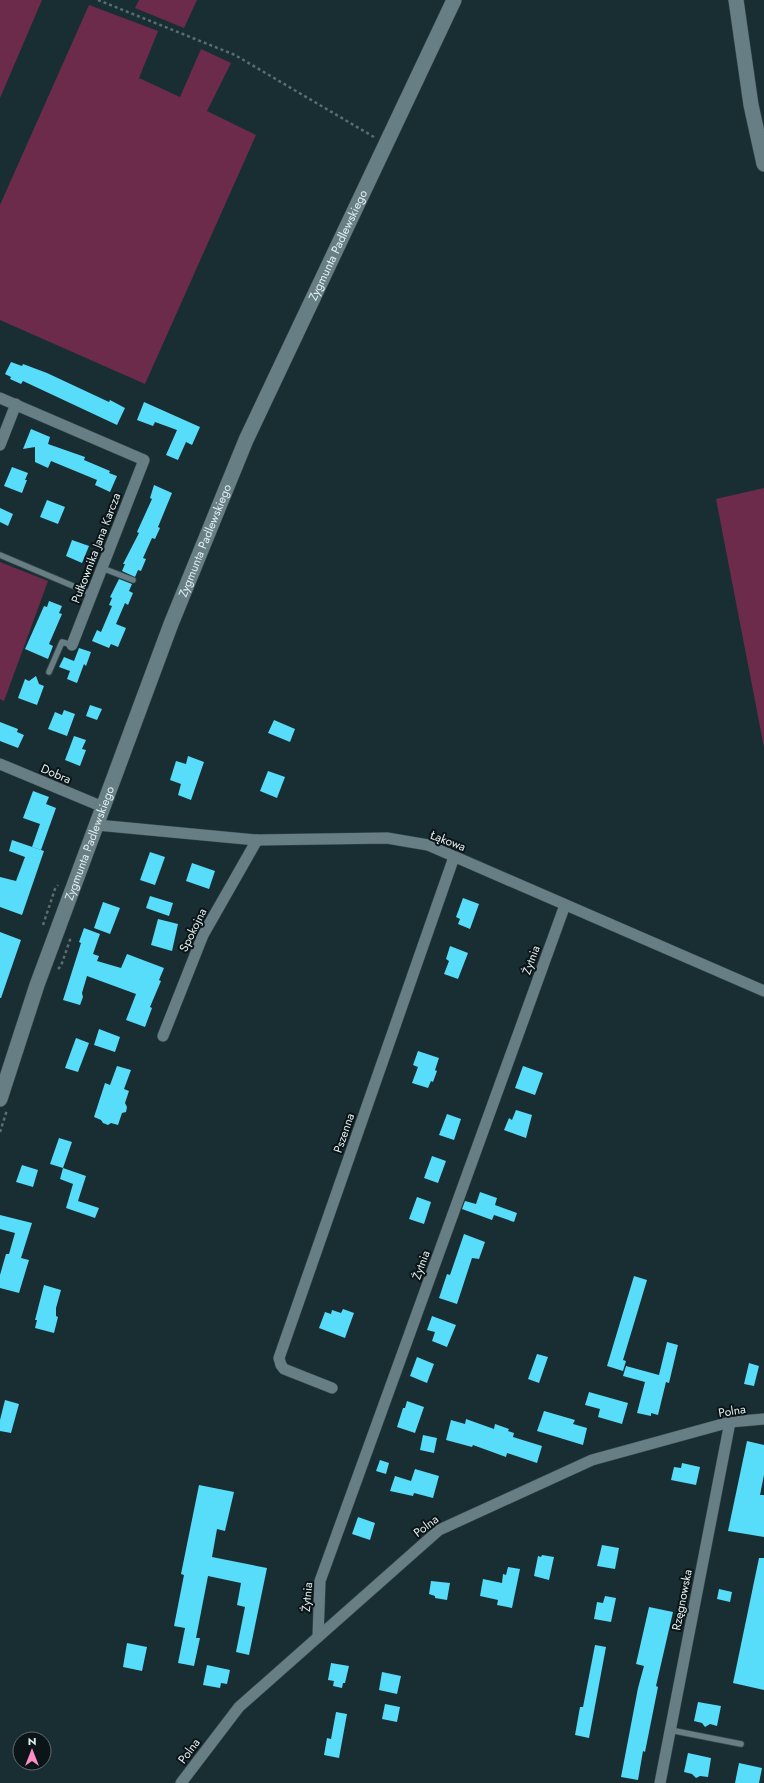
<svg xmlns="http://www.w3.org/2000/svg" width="764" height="1783" font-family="Jost,sans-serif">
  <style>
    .green { fill: #6d2b4c }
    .building { fill: #57dcfa }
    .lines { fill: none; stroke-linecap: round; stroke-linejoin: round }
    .lane-casing { stroke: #384a4e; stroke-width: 7 }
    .street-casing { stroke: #384a4e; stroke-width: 12 }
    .secondary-casing { stroke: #384a4e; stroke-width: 16 }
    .path { stroke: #5a6d71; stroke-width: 2.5; stroke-dasharray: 3 3; stroke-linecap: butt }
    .lane { stroke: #667e84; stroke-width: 5.5 }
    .street { stroke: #667e84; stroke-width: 11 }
    .secondary { stroke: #667e84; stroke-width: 15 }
    .labels { text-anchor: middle; stroke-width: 4; stroke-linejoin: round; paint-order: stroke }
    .street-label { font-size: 12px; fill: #e1eef1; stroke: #0b1417 }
  </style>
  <rect width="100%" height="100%" fill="#192e33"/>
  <g class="green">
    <path d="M0,0H42L0,98Z"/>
    <path d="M139,0H197L184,28L135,8Z"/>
    <path d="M89,5L158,31L139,78L180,97L201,49L231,63L207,111L256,135L145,384L0,320V205Z"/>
    <path d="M764,488V747L716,499Z"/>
    <path d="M0,562L48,581L4,701L0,699Z"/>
  </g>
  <g class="building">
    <path d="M11,362L22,366L23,364L47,373L109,402L110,400L125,408L117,425L23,381L21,384L10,379L11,377L5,374Z"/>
    <path d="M144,402L200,427L192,445L186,442L178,460L166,455L177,430L155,422L153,426L137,420Z"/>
    <path d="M31,429L50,437L48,444L85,457L84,460L110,471L109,473L117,476L110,492L95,485L97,480L51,461L48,468L35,462V447L23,449Z"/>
    <path d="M12,467L28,473L25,480H27L22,493L4,486Z"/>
    <path d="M154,485L172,493L158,527L160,528L155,539L152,538L143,558L146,559L141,571L138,570L135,577L122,571L125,564H123L139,533L137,532L152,499L150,498Z"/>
    <path d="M47,500L65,507L58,524L40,517Z"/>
    <path d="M0,508L13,514L8,526L0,522Z"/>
    <path d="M72,540L89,546L82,563L66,556Z"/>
    <path d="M119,579L132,584L129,591L133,593L128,605L125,603L116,624L126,628L118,647L111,644L109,648L92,641L97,630L101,632L112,606L109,605L112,598L110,597Z"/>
    <path d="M49,601L62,606L59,613L62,614L49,644L53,646L48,659L25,649L44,606L47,607Z"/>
    <path d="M79,648L91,652L86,666L84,664L77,683L67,679L70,671L59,667L64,657L74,661Z"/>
    <path d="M36,676L39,684L44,686L37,705L18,698L25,679L29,681Z"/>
    <path d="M90,705L102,709L97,720L86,716Z"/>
    <path d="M64,710L75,714L67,736L48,729L55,712L62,715Z"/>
    <path d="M274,720L295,729L290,742L268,733Z"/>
    <path d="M0,722L18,729L17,732L24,735L18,748L0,741Z"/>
    <path d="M74,736L86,740L82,749L86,750L80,766L65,760Z"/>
    <path d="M188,756L204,762L191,800L178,795L181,784L170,780L176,761L186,764Z"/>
    <path d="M268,771L285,777L277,798L260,791Z"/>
    <path d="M33,791L49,797L46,804L56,808L41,850L32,847L40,824L23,818Z"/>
    <path d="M12,840L44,851L22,915L0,907V877L16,881L25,857L9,851Z"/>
    <path d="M150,852L165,857L155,885L140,880Z"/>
    <path d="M192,863L215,871L209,889L186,881Z"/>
    <path d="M150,896L173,903L169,916L146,908Z"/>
    <path d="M463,898L479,904L470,929L458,924L460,919L456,917Z"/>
    <path d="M103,902L120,908L110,934L94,928Z"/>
    <path d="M158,919L178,924L172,951L151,945Z"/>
    <path d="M84,928L100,934L93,954L99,956L97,961L121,968L127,954L164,968L159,980L161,981L150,1007L152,1008L145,1027L126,1020L136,994L87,976L82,993L83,997L80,1005L63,1000L81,943L79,942Z"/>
    <path d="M0,932L21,940L1,998H0Z"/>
    <path d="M450,946L468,953L458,979L444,974L449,961L446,959Z"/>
    <path d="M99,1029L120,1037L115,1052L94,1045Z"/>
    <path d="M76,1038L89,1043L78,1072L65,1068Z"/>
    <path d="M418,1051L439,1058L435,1070L437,1071L433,1082L431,1081L428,1088L412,1083L418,1067L413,1065Z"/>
    <path d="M117,1066L131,1070L124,1089L129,1091L125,1103L127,1107L126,1112L122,1113L118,1125L111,1123L108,1125L103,1123L101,1120L94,1117L105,1083L110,1085Z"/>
    <path d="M523,1066L543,1073L535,1095L515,1088Z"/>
    <path d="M516,1110L532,1115L526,1138L504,1130L509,1118L512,1120Z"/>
    <path d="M447,1114L461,1119L454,1140L439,1135Z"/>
    <path d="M59,1138L72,1142L63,1168L50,1164Z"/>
    <path d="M432,1156L446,1161L438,1183L424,1178Z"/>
    <path d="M22,1165L38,1170L33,1187L16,1182Z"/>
    <path d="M63,1168L86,1176L78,1201L99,1208L95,1218L66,1208L73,1184L60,1179Z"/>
    <path d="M480,1192L497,1198L495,1205L517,1213L514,1222L494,1215L492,1220L462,1209L465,1201L476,1204Z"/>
    <path d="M417,1197L431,1202L424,1224L409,1219Z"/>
    <path d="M0,1215L32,1223L21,1258L29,1260L19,1293L0,1288V1275L6,1254H9L15,1233L0,1229Z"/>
    <path d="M464,1234L485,1242L479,1259L472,1258L457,1304L439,1298L447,1274L450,1275Z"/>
    <path d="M634,1276L647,1280L623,1360L626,1361L623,1371L607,1366Z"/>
    <path d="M44,1285L61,1290L56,1308V1316L58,1317L54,1333L35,1328L37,1320H35Z"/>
    <path d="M343,1309L354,1313L345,1338L319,1328L325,1312L331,1314L332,1310L341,1313Z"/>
    <path d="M432,1316L456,1325L447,1347L432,1341L435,1332L427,1330Z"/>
    <path d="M667,1342L678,1345L669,1383L666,1382L658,1415L651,1413V1416L637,1413L645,1382L623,1376L626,1366L659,1375Z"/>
    <path d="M537,1354L548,1357L539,1383L528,1379Z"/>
    <path d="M417,1357L434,1364L427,1383L410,1376Z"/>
    <path d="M749,1363L759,1366L754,1386L744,1384Z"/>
    <path d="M589,1392L628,1403L622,1424L598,1417L600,1409L585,1405Z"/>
    <path d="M5,1400L19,1404L11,1433L0,1431V1420Z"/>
    <path d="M407,1401L424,1407L415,1433L397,1427L403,1408H405Z"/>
    <path d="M544,1411L575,1420L573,1424L587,1428L583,1445L537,1431Z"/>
    <path d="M466,1419L494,1429L495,1424L509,1429L508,1431L514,1433L513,1437L542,1446L537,1463L507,1453L506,1457L473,1445L472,1447L446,1440L451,1420L465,1424Z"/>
    <path d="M423,1435L437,1438L434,1453L420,1450Z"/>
    <path d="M747,1441L764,1445V1475L760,1495H764V1537L728,1531Z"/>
    <path d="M380,1460L389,1463L386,1474L376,1471Z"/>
    <path d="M682,1463L700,1467L696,1485L671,1480L674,1467L681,1468Z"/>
    <path d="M415,1469L439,1476L433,1498L414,1493L413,1496L390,1491L395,1476L411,1481Z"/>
    <path d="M199,1485L234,1492L225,1531L217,1529L212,1557L267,1568L249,1655L236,1652L245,1607L237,1605L241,1583L208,1576L196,1638H200L194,1666L178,1663L185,1628L174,1626L184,1575L181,1574Z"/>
    <path d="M358,1517L375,1523L370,1540L352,1534Z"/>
    <path d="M602,1545L619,1548L615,1569L597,1566Z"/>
    <path d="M542,1555L554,1557L549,1580L534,1576L538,1556L541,1557Z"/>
    <path d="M759,1558H764V1690L733,1683Z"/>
    <path d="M508,1567L520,1569L512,1608L497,1605L498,1600L480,1596L483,1579L502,1583L503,1574L506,1575Z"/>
    <path d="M431,1581L450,1583L447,1600L435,1598V1596L429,1594Z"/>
    <path d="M719,1589L732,1592L730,1602L717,1599Z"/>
    <path d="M605,1596L616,1598L611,1622L594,1619L597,1602L603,1603Z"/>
    <path d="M649,1607L673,1612L656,1686L658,1687L645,1752L643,1751L638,1780L621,1777L638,1688L644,1666L636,1664Z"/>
    <path d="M127,1643L147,1647L142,1671L123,1667Z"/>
    <path d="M595,1645L606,1647L589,1738L575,1735L580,1707H583Z"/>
    <path d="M331,1663L349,1666L345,1683H343L342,1688L333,1686L334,1681L328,1680Z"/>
    <path d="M207,1665L230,1670L227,1684L221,1683L220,1688L203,1685Z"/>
    <path d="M382,1672L401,1676L397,1694L379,1690Z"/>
    <path d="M698,1702L721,1706L717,1726L710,1724L705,1727L702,1723L694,1721Z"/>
    <path d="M385,1704L400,1707L397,1722L382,1719Z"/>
    <path d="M336,1712L347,1714L339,1758L324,1755L327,1738L331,1739Z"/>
    <path d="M688,1753L711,1758L708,1777L700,1776L696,1778L692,1774L684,1772Z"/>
    <path d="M739,1763L762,1768L759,1783H735Z"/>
  </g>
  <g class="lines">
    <defs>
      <g id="lane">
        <path d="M0,555L92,594"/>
        <path d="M102,568L133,580"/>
        <path d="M49,672L62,642L72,645"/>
        <path d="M670,1730L741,1744"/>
      </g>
      <g id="street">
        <path d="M0,398L144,460L72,645"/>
        <path d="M0,445L16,404"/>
        <path d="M0,764L103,807"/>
        <path d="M97,825L257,840L387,838L428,845L764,991"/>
        <path d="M163,1036L203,935L257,840"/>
        <path d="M332,1388L284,1369L281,1365L279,1358L454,857"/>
        <path d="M318,1637L320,1581L565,905"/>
        <path d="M181,1783L239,1707L439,1530L592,1460L730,1422L764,1419"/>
        <path d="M660,1783L730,1422"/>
      </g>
      <g id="secondary">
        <path d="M736,0L751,105L764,164"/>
        <path id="s1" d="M0,1099L37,985L171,624L246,440L454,0"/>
      </g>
    </defs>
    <use href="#lane" class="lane-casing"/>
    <use href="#street" class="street-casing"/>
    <use href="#secondary" class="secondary-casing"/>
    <g class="path">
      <path d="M98,0L235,55L374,137"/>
      <path d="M43,925L55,889L58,885"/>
      <path d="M58,969L61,966L71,937"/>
      <path d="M0,1132L7,1110"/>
    </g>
    <use href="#lane" class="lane"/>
    <use href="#street" class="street"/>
    <use href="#secondary" class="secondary"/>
  </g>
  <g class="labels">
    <g class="street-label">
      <text dy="4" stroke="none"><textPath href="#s1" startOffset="919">Zygmunta Padlewskiego</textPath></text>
      <text dy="4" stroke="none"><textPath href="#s1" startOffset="595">Zygmunta Padlewskiego</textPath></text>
      <text transform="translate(96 548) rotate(-69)" y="4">Pułkownika Jana Karcza</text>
      <text transform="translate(56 774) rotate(23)" y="4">Dobra</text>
      <text transform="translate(448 841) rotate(21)" y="4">Łąkowa</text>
      <text dy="4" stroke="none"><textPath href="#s1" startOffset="271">Zygmunta Padlewskiego</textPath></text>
      <text transform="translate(193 930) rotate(-64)" y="4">Spokojna</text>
      <text transform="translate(531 960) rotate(-70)" y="4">Żytnia</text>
      <text transform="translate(344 1133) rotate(-71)" y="4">Pszenna</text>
      <text transform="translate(421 1265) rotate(-70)" y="4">Żytnia</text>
      <text transform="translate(732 1411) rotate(-9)" y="4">Polna</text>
      <text transform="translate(426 1526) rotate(-37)" y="4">Polna</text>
      <text transform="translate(307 1597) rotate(-85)" y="4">Żytnia</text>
      <text transform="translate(682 1600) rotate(-79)" y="4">Rzęgnowska</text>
      <text transform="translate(189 1751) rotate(-53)" y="4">Polna</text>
    </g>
  </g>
  <g transform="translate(32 1751)"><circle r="19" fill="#0b1417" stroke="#616b6e"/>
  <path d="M0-3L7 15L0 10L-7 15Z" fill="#fc8fc2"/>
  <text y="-6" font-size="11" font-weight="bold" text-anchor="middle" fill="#e1eef1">N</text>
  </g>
</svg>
